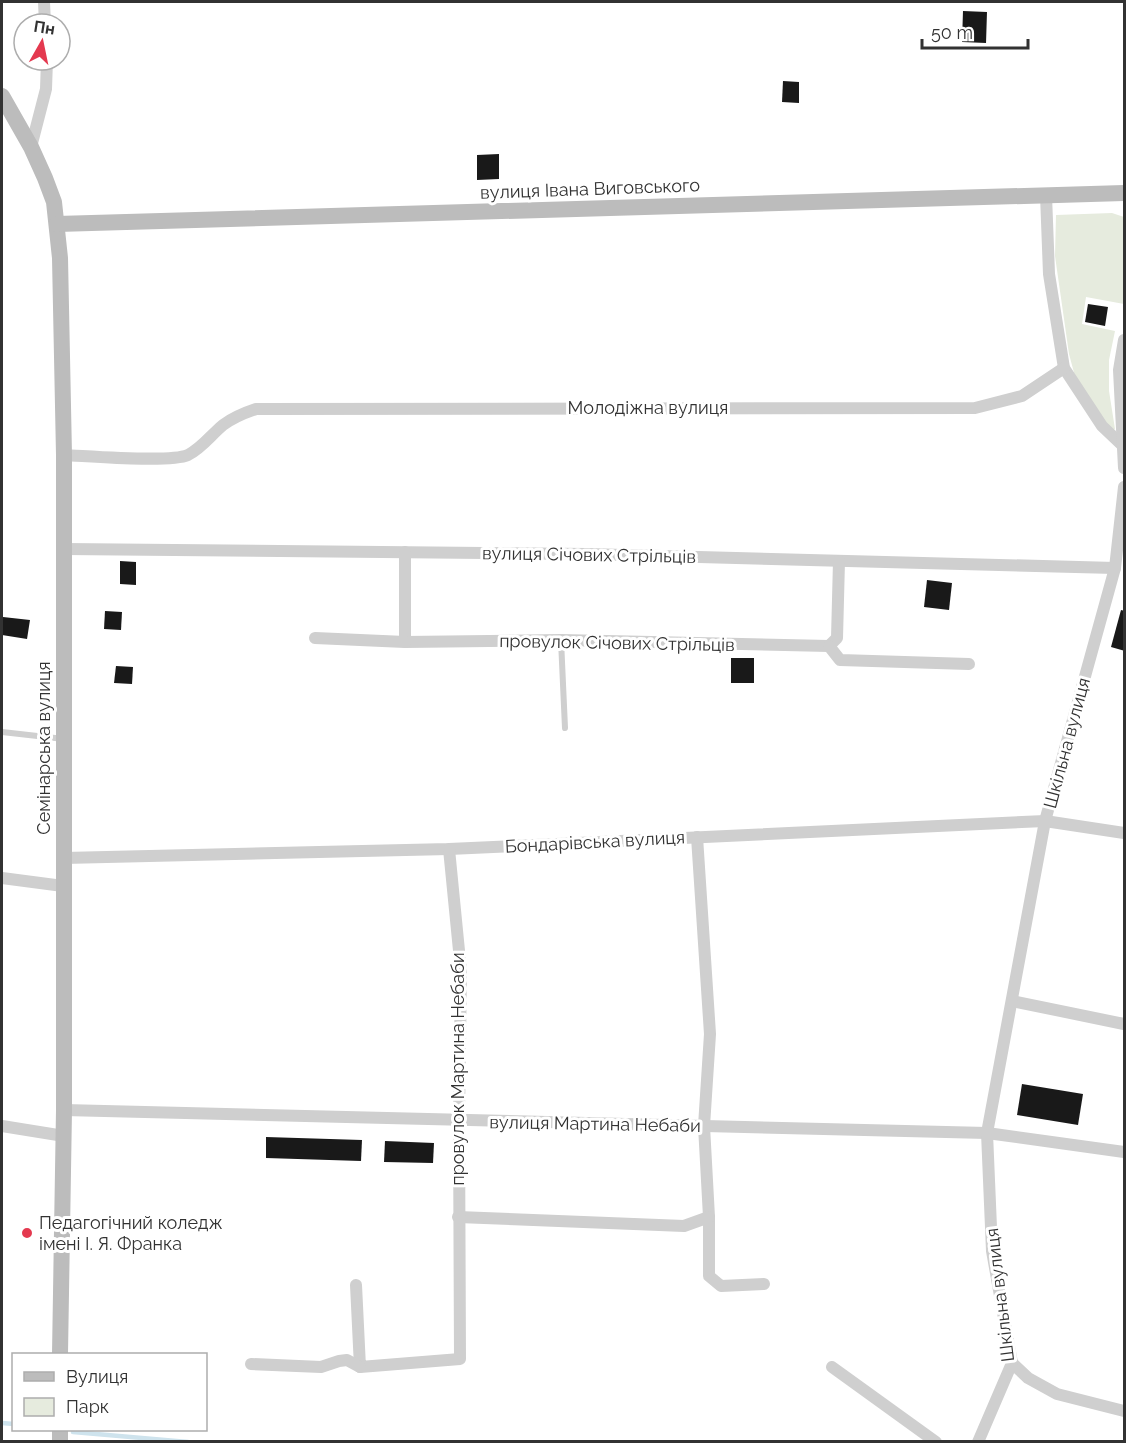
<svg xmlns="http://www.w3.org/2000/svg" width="1126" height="1443" font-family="Raleway,sans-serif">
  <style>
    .green { fill: #e6ebde }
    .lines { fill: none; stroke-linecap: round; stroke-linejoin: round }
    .stream { stroke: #cee3ed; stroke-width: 4.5 }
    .building { fill: #191919 }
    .lane { stroke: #cfcfcf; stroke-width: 6 }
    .street { stroke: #cfcfcf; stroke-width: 12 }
    .secondary { stroke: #bcbcbc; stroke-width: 16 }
    .poi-dot { fill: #e4394f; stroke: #fff; stroke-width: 2 }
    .labels { text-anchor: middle; stroke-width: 6; stroke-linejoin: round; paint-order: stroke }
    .street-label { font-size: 18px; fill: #323232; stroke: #fff }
    .poi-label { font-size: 18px; fill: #323232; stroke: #fff; text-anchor: start }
  </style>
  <rect width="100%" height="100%" fill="#fff"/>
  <path class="green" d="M1112,213L1124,217V304L1086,297L1082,324L1115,331L1109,360V391L1115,429L1110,432L1076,380L1069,354L1055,256L1056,215Z"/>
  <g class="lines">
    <g class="stream">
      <path d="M2,1423L14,1424"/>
      <path d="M73,1432L188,1442"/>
    </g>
  </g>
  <g class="building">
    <path d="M963,11L987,12L986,43L962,42Z"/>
    <path d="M783,81L799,82V103L782,102Z"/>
    <path d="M499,154V179L477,180V155Z"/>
    <path d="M1088,304L1108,307L1105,326L1085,322Z"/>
    <path d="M120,561L136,562V585L120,584Z"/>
    <path d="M927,580L952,583L949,610L924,607Z"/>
    <path d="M1121,610L1125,611V651L1111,647Z"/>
    <path d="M105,611L122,612L121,630L104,629Z"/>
    <path d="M3,617L30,620L27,639L2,635Z"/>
    <rect x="731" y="658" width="23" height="25"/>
    <path d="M116,666L133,667L132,684L114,683Z"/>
    <path d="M1022,1084L1083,1094L1078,1125L1017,1115Z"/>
    <path d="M266,1137L362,1140L361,1161L266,1158Z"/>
    <path d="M385,1141L434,1143L433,1163L384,1162Z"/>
  </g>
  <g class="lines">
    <g class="lane">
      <path d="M561,640L565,728"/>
      <path d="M2,732L64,739"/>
    </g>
    <g class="street">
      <path d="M44,2L45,24"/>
      <path d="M31,147L46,89L47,60"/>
      <path d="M1046,195L1049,274L1064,368L1102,426L1122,445"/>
      <path d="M1124,340L1119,370L1124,468"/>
      <path d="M64,455C88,456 170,463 188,455C202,448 211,435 223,425C234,417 244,413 256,409L975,408L1022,396L1064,368"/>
      <path d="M64,549L587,554L1115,568"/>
      <path d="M405,552V642L561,640L829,646L837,638L839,561"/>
      <path d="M315,638L405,642"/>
      <path d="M829,646L840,660L969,664"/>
      <path d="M697,837L710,1034L704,1126L709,1217V1276L721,1286L764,1284"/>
      <path d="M64,858L449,849L1045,821L1124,833"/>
      <path d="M2,878L63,886"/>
      <path d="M1012,1001L1124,1024"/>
      <path d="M64,1110L987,1133L1124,1152"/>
      <path d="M2,1126L64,1136"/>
      <path d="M458,1217L684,1226L709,1217"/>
      <path d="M356,1285L360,1367L460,1359L459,1120L461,971L449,849"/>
      <path d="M1012,1363L1028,1378L1057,1394L1124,1411"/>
      <path d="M251,1364L321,1367L339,1361L347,1360L360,1367"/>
      <path d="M832,1367L936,1442"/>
      <path d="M978,1442L1012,1363L992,1251L987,1133L1045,821L1115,568L1124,487"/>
    </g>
    <g class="secondary">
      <path d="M2,96L31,147L45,178L54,202L60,258L64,455V1110L60,1354"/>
      <path d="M57,224L1124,193"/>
      <path d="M60,1430V1442"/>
    </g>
  </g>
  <circle class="poi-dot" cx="27" cy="1233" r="6"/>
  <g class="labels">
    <g class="street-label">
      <text transform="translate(590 189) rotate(-2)" y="6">вулиця Івана Виговського</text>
      <text x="648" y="414">Молодіжна вулиця</text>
      <text transform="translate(589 555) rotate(1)" y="6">вулиця Січових Стрільців</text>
      <text transform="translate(617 643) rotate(1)" y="6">провулок Січових Стрільців</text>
      <text transform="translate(1067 743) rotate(-75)" y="6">Шкільна вулиця</text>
      <text transform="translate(44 748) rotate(-90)" y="6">Семінарська вулиця</text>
      <text transform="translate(595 842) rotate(-3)" y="6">Бондарівська вулиця</text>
      <text transform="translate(458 1069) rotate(-90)" y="6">провулок Мартина Небаби</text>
      <text transform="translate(595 1124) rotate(1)" y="6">вулиця Мартина Небаби</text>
      <text transform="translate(1000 1295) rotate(-97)" y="6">Шкільна вулиця</text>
    </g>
    <g class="poi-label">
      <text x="39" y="1229">Педагогічний коледж<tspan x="39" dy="21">імені І. Я. Франка</tspan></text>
    </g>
  </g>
  <rect width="1126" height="1443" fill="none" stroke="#323232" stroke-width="6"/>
  <rect x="12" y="1353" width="195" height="78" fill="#ffffff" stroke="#adadad" stroke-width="1.5"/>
  <rect x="24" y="1372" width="30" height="9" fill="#bcbcbc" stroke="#adadad" stroke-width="1.5"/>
  <text x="66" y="1383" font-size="18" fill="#323232">Вулиця</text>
  <rect x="24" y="1398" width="30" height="18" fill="#e6ebde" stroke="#adadad" stroke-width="1.5"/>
  <text x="66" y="1413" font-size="18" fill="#323232">Парк</text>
  <g transform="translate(42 42) rotate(9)"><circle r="28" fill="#ffffff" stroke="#adadad" stroke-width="1.5"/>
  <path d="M0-4.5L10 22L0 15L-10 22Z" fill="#e4394f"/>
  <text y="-9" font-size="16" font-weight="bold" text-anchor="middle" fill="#323232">Пн</text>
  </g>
  <path d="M922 39v9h106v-9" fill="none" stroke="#323232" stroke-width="3"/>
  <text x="931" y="39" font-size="18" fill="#323232" stroke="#ffffff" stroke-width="4.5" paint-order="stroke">50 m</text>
</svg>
